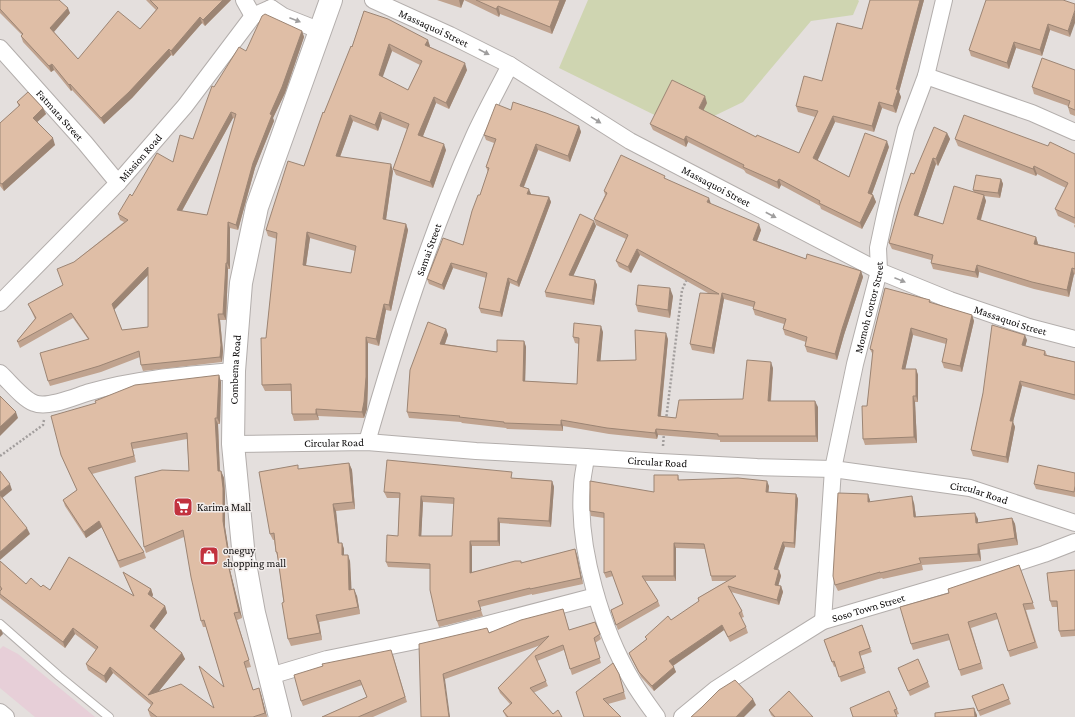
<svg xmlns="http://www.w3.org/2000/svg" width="1075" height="717" font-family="'Crimson Pro',serif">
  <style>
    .commercial { fill: #e7cfd8 }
    .green { fill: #cfd5b1 }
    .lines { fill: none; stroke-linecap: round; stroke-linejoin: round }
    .lane-casing { stroke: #b3aeac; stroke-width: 10 }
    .street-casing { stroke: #b3aeac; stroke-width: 18 }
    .secondary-casing { stroke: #b3aeac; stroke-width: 24 }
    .path { stroke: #a29e9d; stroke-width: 2.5; stroke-dasharray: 2 2; stroke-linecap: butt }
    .lane { stroke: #fff; stroke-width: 8 }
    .street { stroke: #fff; stroke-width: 16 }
    .secondary { stroke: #fff; stroke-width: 22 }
    .wall { fill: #c0a38f; fill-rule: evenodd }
    .shaded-wall { fill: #9c8574 }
    .building { fill: #dfbea6; stroke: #9c8574; fill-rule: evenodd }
    .oneway { fill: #9f9e9e }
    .labels { text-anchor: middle; stroke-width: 3; stroke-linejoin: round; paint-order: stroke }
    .street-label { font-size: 11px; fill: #0e0c0c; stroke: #f1ecea }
    .poi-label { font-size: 11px; fill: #0e0c0c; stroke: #f1ecea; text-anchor: start }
  </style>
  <rect width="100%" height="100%" fill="#e4dfdd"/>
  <path class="commercial" d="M3,646L18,654L95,717H35L0,688V649Z"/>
  <path class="green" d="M588,0H858L859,1L853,15L811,21L743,102L685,130L559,68Z"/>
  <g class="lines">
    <defs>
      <path id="lane" d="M0,624L59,676L109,717"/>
      <g id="street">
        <path d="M244,0L253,16"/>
        <path id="s1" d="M373,0L450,35L510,65L630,141L879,271L950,300L1029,327L1075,339"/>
        <path d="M271,8L283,16L321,31"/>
        <path id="s2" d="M0,48L85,143L118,183"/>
        <path d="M926,76L1032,113L1075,132"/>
        <path id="s3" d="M0,303L118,183L185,106L253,16L271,8"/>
        <path d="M0,373C9,381 23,399 34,403C48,409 76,396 90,392C137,378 186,375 234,371"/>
        <path id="s4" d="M367,442C397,338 430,234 474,136C485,112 498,89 510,65"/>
        <path id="s5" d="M233,444L367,442L476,451L586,457L660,462L757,467L833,469L970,488L1075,523"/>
        <path d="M586,457C585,467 582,477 582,487C577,547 602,631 633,682C640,694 649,706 657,717"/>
        <path id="s6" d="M823,621L833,469L855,364L879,271L878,248L885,215L906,129L926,76L944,0"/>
        <path d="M270,676L327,659L450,634L596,596"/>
        <path d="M0,712L6,717"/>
        <path id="s7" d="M682,717L716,689L767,656L823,621L979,575L1044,554L1075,542"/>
      </g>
      <g id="secondary">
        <path id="s8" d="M280,717L254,613L244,558L233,444L234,371L241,283L257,207L331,0"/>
      </g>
    </defs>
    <use href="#lane" class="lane-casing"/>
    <use href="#street" class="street-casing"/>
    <use href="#secondary" class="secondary-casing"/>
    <g class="path">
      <path d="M666,420L682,290L687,279"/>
      <path d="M663,446L664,433"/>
      <path d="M0,456L43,425L44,420"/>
    </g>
    <use href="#lane" class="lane"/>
    <use href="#street" class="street"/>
    <use href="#secondary" class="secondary"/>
  </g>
  <g class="wall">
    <path d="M0,0L70,13L54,32L78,59L140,29L156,10L146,0H231L205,26L202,23L173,56L171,55L132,98L104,124L72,90L71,91L54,70L51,72L23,42L21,36L22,35L0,13Z"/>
    <path d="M437,0H464L461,8Z"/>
    <path d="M464,0H566L552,34L500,14L499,17Z"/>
    <path d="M870,0H924L899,92L901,97L896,113L882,108L874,132L835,122L817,160L849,177L889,147L872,194L873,195L876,202L862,229L821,209L820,206L781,185L779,189L746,173L744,170L688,142L686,147L653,130L650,124L707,103L703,111L756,137L799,153L815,117L798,112L796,106L822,81L862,29Z"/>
    <path d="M1063,0L1070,37L1050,30L1042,56L1016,48L1009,69L971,56L969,50Z"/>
    <path d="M364,11L430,46V47L467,70L449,109L436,103L423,136L446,150L433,188L396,175L393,169L407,129L382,119L378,131L353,121L340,157L393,171L386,220L406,224L408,230L391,311L386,310L379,346L368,343V383L367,409L364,418L318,416L319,420L294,421L292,414L291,391H265L262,385L266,338L277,239L268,236L266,230L304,166L324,113L352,47ZM392,51L420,65L408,90L382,77ZM310,238L355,251L351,273L306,266Z"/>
    <path d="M302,31L304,37L285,93L273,118L274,121L255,168L238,230L230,228V269H228L226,320H220L223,351L222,362L143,371L141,365L140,357L101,372L50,386L48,381L88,339L73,318L20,348L17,341L35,319L31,310L28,304L63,285L74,262L124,222L120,220L118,214L132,196L173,162L193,139L214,87L246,51ZM233,118L235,119L207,215L182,211ZM148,275V327L122,330L114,309Z"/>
    <path d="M1075,70V116L1070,114L1068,107V106L1034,94L1032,87Z"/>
    <path d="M17,102L43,108L46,114L37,122L55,145L4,191L0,186V123L19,107Z"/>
    <path d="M511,110L579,126L581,132L570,162L538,150L524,187L531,194L549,197L551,202L519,287L510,283L502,317L481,313L479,308L486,278L453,268L444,290L429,284L427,279L463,245L488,172L486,167L494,143L486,140L484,135Z"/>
    <path d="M947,133L950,139L938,166L936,164L918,216L943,224L974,192L973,190L1001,179L1003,184L1000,198L984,196L986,201L981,220L1036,237L1038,244L1075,253V275L1074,274L1069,297L1034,289L979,272L978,278L933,269L931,263V260L892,249L889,243L914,174Z"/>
    <path d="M955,139L1048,146L1075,154V228L1074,226L1075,224L1058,216L1055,209L1066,188L1037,174L1036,176L958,146Z"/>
    <path d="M667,180L711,204L761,230L757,241L806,259L861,271L863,277L844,335L837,360L807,352L805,346L806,342L785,335L783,329L784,324L755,315L753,309V307L724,299L714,354L692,350L690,344L708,293L640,255L631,273L619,267L616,261L626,239L596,225L594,219L605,195L604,191Z"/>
    <path d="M596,226L573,276L595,280L597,285L594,305L546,297L545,292Z"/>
    <path d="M673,296L670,318L638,312L636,305Z"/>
    <path d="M930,300L931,303L972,315L974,321L962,372L944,368L942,362L946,344L913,335L905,369H916L918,375V402H915L917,443L865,445L863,439L873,355L870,349Z"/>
    <path d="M446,329L448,335L445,344L497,352L524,341L526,347L525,381L577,384L579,344L575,343L573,337L603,332L600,361L636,360L668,339L661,416L676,418L743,399L773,368L771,401L818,407V442H720V440L658,435L657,439L609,434L563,426V431L507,429L506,428L462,423L461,422L409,418L407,412Z"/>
    <path d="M1027,340L1025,346L1045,351L1047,355L1075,362V400L1022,386L1013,422L1015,427L1008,463L973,456L971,450L983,393Z"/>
    <path d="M219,375L221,382L220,424H218L220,471H221L224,478L225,494V527L232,570H230L242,618L237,620L251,667L246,668L253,690L259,688L261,694L267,717H151L150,716L148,710L151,705L113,673L106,683L88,670L86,664L96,650L75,634L65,648L1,599L0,598V591H1L0,590V561L26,584L41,587L50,590L133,595L123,572L151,589L153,595L152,597L165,606L167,613L154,630L182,653L185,659L158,692L214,708L224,687L206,627H203L201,621L184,537L146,553L144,547L189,471L187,439L133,449L136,462L92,474L144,552L146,558L120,568L102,527L86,538L65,506L63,500L77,490L61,455Z"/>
    <path d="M349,463L352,470L355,509L336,511L339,543H342L344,549V555L350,561L351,590L357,596L360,614L319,622L322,640L291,646L288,639L278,558L276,552L274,540H273L270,534L299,469Z"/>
    <path d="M1075,473V497L1036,489L1034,484Z"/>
    <path d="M678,475L679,480L769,486L768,492L796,494L798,499L795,548L785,547L778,570H779L781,576L778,586H781L783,592L779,605L731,592L742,611L744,617L741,618L746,627L748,633L730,642L724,630L673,666L676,672L654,691L641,677L631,658L629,653L671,620L699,602L698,598L727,581H712L711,576L705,549L676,548V581H645L658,601L660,606L618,630L611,610L623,604L613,576L606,578L604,573V518L591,516L590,511L654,492Z"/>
    <path d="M514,478L552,481L554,487L551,527L500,523V546H472V572L522,563L575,549L577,555L583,584L532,595V594L480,607L483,616L439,627L437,621L430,569L388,567L386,562L398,536L399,498H387L384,492ZM423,502L454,504L452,536H421Z"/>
    <path d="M868,494L870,502L914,503L916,517L978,519V523L1012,518L1015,524L1018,545L980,550L981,561L922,565L923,570L883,579L882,578L838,591L835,585Z"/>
    <path d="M1019,565L1035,609L1026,610L1038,648L1010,657L998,619L971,628L983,669L961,676L950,640L913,650L911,644L949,593Z"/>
    <path d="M1075,570V636L1061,637L1059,631L1058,607H1052L1050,601Z"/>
    <path d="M563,609L569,630L595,622L601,639L595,643L601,663L572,675L564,650L537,661L548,686L533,693L553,714L562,717H506L503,711L510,704L500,693L498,688L541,645L445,679L419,644L489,633Z"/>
    <path d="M862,625L872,652L860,656L866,673L841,682L836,666L834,667L824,640Z"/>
    <path d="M393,655L407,702L373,717H322L367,697L362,685L303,706L301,701Z"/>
    <path d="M898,668L928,682L930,687L910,696Z"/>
    <path d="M619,674L626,699L608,704L584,717Z"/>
    <path d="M1003,684L1011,704L980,716L972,696Z"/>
    <path d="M897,709L899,714L896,715L853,717Z"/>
    <path d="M769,710L813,717H773L771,715Z"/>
  </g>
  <g class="shaded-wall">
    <path d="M223,0H231L205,26L203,20Z"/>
    <path d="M459,0H464L461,8Z"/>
    <path d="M560,0H566L552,34L550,27Z"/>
    <path d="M920,0H924L899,92L901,97L896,113L893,106L896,89Z"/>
    <path d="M498,6L500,14L499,17L496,9Z"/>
    <path d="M68,8L70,13L52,34L50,28Z"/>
    <path d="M1075,10V23L1070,37L1068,31Z"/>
    <path d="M200,17L202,23L173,56L171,51Z"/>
    <path d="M1048,24L1050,30L1042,56L1040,50Z"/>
    <path d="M302,31L304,37L285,93L273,118L274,121L255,168L238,230L236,225L253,163L270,114Z"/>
    <path d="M428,40L430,46L428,51L425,45Z"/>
    <path d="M1014,42L1016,48L1009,69L1007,63Z"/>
    <path d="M389,44L392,51L381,82L379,75Z"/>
    <path d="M169,49L171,55L132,98L104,124L101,118Z"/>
    <path d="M465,63L467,70L449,109L446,103Z"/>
    <path d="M52,64L54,70L51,72L49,66Z"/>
    <path d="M70,84L72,90L71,91L69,85Z"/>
    <path d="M705,96L707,103L701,115L699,108Z"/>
    <path d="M434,97L436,103L421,141L418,135Z"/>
    <path d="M879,102L882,108L874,132L872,126Z"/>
    <path d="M43,108L46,114L35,124L33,118Z"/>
    <path d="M231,112L233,118L179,216L177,210Z"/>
    <path d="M380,112L382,119L378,131L375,125Z"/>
    <path d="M350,115L353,121L338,162L336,156Z"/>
    <path d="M833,116L835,122L816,164L813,158Z"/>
    <path d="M579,126L581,132L570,162L568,156Z"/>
    <path d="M947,133L950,139L938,166L936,159Z"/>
    <path d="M686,136L688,142L686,147L684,140Z"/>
    <path d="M53,138L55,145L4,191L2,184Z"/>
    <path d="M887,141L889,147L870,199L868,193Z"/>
    <path d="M444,144L446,150L433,188L430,182Z"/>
    <path d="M536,144L538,150L522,191L520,186Z"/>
    <path d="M933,158L936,164L916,222L914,215Z"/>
    <path d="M391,164L393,171L385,226L383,219Z"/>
    <path d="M1034,166L1037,174L1036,176L1033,169Z"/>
    <path d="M779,179L781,185L779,189L777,182Z"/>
    <path d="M1001,179L1003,184L1000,198L998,193Z"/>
    <path d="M529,189L531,194H527Z"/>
    <path d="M873,195L876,202L862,229L860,223Z"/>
    <path d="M984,195L986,201L979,225L977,219Z"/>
    <path d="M549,197L551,202L519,287L517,282Z"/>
    <path d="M709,198L711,204L707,202Z"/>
    <path d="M594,221L596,226L571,281L569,275Z"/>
    <path d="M228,222L230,228V269L227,263Z"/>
    <path d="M406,224L408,230L391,311L389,305Z"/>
    <path d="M759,224L761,230L755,246L753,240Z"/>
    <path d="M307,232L310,238L305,271L303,265Z"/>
    <path d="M1036,237L1038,244L1036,250L1034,244Z"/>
    <path d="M637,249L640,255L631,273L628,267Z"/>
    <path d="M226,263L228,269L226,320L223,314Z"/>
    <path d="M451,263L453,268L444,290L442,285Z"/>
    <path d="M977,265L979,272L978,278L975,272Z"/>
    <path d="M148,267L150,273L114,310L112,304Z"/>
    <path d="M1072,268L1074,274L1069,297L1067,290Z"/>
    <path d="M861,271L863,277L844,335L837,360L835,354L842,329Z"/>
    <path d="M508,278L510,283L502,317L500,312Z"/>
    <path d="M595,280L597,285L594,305L592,300Z"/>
    <path d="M670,288L673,296L670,318L668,310Z"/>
    <path d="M722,293L724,299L714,354L712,348Z"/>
    <path d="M384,304L386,310L379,346L376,339Z"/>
    <path d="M218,314L220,320L223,351L222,362L220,357Z"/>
    <path d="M972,315L974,321L962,372L960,366Z"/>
    <path d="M601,326L603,332L600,367L597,361Z"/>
    <path d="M911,328L913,335L904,375L902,369Z"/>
    <path d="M446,329L448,335L443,349L440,344Z"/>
    <path d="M666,333L668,339L660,422L658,416Z"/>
    <path d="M1025,335L1027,340L1024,351L1022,345Z"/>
    <path d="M366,337L368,343V383L367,409L364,418L362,412Z"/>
    <path d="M524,341L526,347L525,387L523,381Z"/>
    <path d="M771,362L773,368L770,407L768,401Z"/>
    <path d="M916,369L918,375V402L916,396Z"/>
    <path d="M219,375L221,382L220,424L217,418Z"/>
    <path d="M1020,381L1022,386L1013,422L1015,427L1008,463L1006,457L1010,421Z"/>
    <path d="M913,396L915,402L917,443L914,437Z"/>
    <path d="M815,401L818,407V442L816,436Z"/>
    <path d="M316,409L318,416L319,420L316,414Z"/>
    <path d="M16,412L18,418L0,436V427Z"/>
    <path d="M215,418L218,424L220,477L218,471Z"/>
    <path d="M561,420L563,426V431L561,425Z"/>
    <path d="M656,429L658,435L657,439L655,433Z"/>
    <path d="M349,463L352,470L355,509L353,502Z"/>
    <path d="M221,471L224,478L225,494V527L232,570L230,564L223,521Z"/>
    <path d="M552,481L554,487L551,527L549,521Z"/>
    <path d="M767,481L769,486L768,497L766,492Z"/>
    <path d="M10,484L12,490L1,499L0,497V492Z"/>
    <path d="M796,494L798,499L795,548L794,543Z"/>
    <path d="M868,494L870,500V509L868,502Z"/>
    <path d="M421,496L423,502L421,542L419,536Z"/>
    <path d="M912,496L914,503L917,524L914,517Z"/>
    <path d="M333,504L336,511L340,549L338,543Z"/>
    <path d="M975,513L978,519V530L976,523Z"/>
    <path d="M498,518L500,523V546L498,541Z"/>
    <path d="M1012,518L1015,524L1018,545L1015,538Z"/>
    <path d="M99,521L102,527L86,538L84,532Z"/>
    <path d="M27,528L30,534L0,560V552Z"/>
    <path d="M470,541L472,546V579L470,573Z"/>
    <path d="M783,542L785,547L776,574L774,569Z"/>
    <path d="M342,543L344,549V562L342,555Z"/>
    <path d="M674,543L676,548V581L674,576Z"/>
    <path d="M978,544L980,550L981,561L978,554Z"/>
    <path d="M575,549L577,555L583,584L581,578Z"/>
    <path d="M348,555L350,561L352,597L349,590Z"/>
    <path d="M228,564L230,570L242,618L239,612Z"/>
    <path d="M779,570L781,576L777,590L775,585Z"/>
    <path d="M781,586L783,592L779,605L777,600Z"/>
    <path d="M151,589L153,595L150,600L148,594Z"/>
    <path d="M354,589L357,596L360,614L358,607Z"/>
    <path d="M165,606L167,613L152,633L150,626Z"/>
    <path d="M316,615L319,622L322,640L320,633Z"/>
    <path d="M722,625L724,630L671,667L669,661Z"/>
    <path d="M73,628L75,634L65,648L63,642Z"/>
    <path d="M1,629L3,634L0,637V630Z"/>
    <path d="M182,653L185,659L151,701L148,695Z"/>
    <path d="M110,667L113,673L106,683L104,676Z"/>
    <path d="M674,667L676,672L654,691L652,686Z"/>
    <path d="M443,674L445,679L450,717H449Z"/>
    <path d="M259,688L261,694L267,717L265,713Z"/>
    <path d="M753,699L756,705L744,717H736Z"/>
    <path d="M974,708L977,715V717H975Z"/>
  </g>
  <g class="building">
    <path d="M0,0H59L68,8L50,28L78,59L118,11L140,29L158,8L150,0H223L203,20L200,17L171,51L169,49L129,92L101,118L70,84L69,85L52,64L49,66L21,36L23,34L0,9Z"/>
    <path d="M476,0H560L550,27L498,6L496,9Z"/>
    <path d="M870,0H920L896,89L898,90L893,106L879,102L872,126L833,116L813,158L849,177L865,133L887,141L868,193L873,195L860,223L819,203L820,201L779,179L777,182L743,167L744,165L686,136L684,140L650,124L672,80L705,96L699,108L756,137L757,135L799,153L818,111L796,106L804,76L822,81L837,23L862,29Z"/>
    <path d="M986,0H1063L1075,4V10L1068,31L1048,24L1040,50L1014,42L1007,63L969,50Z"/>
    <path d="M364,11L388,19L428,40L425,45L465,63L446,103L434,97L418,135L444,144L430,182L393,169L409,124L380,112L375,125L350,115L336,156L391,164L383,219L406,224L389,305L384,304L376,339L366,337V377L364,402L362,412L316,409V414H292L291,384L262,385L261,338H266L277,233L266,230L288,161L304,166L323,112L324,113L351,46L352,47ZM389,44L422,61L408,90L379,75ZM307,232L356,246L351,273L303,265Z"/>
    <path d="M265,14L302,31L282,87L270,114L272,115L253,163L236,225L228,222L227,263H226L223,314H218L221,345L220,357L141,365L139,351L99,366L48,381L40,353L89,339L71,313L18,342L17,341L36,318L28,304L63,285L57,269L74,262L128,220L118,214L130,194L132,196L157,153L173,162L180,135L193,139L212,86L214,87L239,47L246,51L262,16ZM231,112L236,114L207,215L177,210ZM148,267V327L122,330L112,304Z"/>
    <path d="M1042,58L1075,70V110L1068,107L1070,101L1032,87Z"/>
    <path d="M28,92L43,108L33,118L53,138L2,184L0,183V123L20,105L17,102Z"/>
    <path d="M513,102L546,113L579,126L568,156L536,144L520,186L529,189L527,194L549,197L517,282L508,278L500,312L479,308L487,273L451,263L442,285L427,279L443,238L463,245L472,211L478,195H480L489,168L486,167L496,139L484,135L496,104L511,110Z"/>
    <path d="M964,115L1048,146L1050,142L1075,154V218L1055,209L1068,183L1034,166L1033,169L955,139Z"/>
    <path d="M934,127L947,133L936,159L933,158L914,215L943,224L954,186L984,195L977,219L1036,237L1034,244L1075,253V269L1072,268L1067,290L1032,282L977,265L975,272L931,263L933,255L889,243L900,204L911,173L914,174Z"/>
    <path d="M621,155L665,176L664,178L709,198L707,202L759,224L753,240L806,259L807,254L861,271L842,329L835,354L805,346L807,337L783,329L786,319L753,309L755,302L722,293L712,348L690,344L700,293L719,294L637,249L628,267L616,261L628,235L594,219L607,193L604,191Z"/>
    <path d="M976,175L1001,179L998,193L973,190Z"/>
    <path d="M580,214L594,221L569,275L595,280L592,300L545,292Z"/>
    <path d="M638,285L670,288L668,310L636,305Z"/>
    <path d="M885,288L930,300L929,302L972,315L960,366L942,362L947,339L911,328L902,369H916V396H913L914,437L863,439L862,406H867L873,350L870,349Z"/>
    <path d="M428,322L446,329L440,344L497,352V340L524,341L523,381L577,384L579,338L573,337L574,323L601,326L597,361L636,360L635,330L666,333L658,416L676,418L679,400L743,399L747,360L771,362L768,401H815L816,436H718V434L656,429L655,433L607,428L561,420V425L504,423V422L459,417L460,416L407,412L410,370Z"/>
    <path d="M992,325L1025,335L1022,345L1045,351L1044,355L1075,362V395L1020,381L1010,421H1013L1006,457L971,450L983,393Z"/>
    <path d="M219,375L217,418H215L218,471H221L223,488V521L230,564H228L239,612L234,613L249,660L244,662L253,690L259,688L265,713L253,717H157L148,710L153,703L110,667L104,676L86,664L98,647L73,628L63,642L0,594V591L2,589L0,586V561L26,584L31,578L41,587L43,585L50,590L69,557L134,596L123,572L151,589L148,594L165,606L150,626L182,653L148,695L181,684L214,708L199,666L224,687L204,620L201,621L191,577L183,530L144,547L135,477L162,470L189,471L187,433L131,443L134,456L88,468L144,552L118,561L99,521L84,532L63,500L77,490L61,455L51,416L96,403L95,401L135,385Z"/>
    <path d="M0,396L16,412L0,427Z"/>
    <path d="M387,460L512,472L511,478L552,481L549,521L498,518V541H470V573L515,561H521V563L575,549L581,578L530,589V588L478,601L481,610L437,621L430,590V564L386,562L387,535L398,536L400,493L384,492ZM421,496L454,498L452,536H419Z"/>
    <path d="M349,463L353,502L333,504L338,543H342V555H348L349,590L354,589L358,607L316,615L320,633L288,639L282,603L284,602L277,552H276L274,533L270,534L259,472L298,465V469Z"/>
    <path d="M1038,465L1075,473V486L1074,492L1034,484Z"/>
    <path d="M0,471L10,484L0,492Z"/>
    <path d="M654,475H678V480L738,478L767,481L766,492L796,494L794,543L783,542L774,569L779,570L775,585L781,586L777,600L728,586L742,611L739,613L746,627L728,637L722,625L669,661L674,667L652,686L639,672L629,653L647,639L645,637L668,616L671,620L699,601L698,598L736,576H711L704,544L674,543V576H642L658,601L616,625L611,610L623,604L611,571L604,573V513L590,511V481L654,492Z"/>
    <path d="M838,493L868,494V502L912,496L914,517L975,513L976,523L1012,518L1015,538L978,544V554L919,558L921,563L880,573V572L835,585L833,576Z"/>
    <path d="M0,495L27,528L0,552Z"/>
    <path d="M1019,565L1033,603L1023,604L1035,642L1008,651L996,613L968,622L981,663L959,670L948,634L911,644L900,607L949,593L948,589Z"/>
    <path d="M1075,570V630L1059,631L1057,601H1050L1047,573Z"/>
    <path d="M563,609L569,630L595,622L600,634L594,638L600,658L570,669L563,645L535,656L546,681L530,688L553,714L558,710L562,717H508L503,711L512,703L498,688L549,636L443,674L449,717H421L419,644L487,628L489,633L521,620Z"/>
    <path d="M862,625L870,648L859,652L864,668L839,677L834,661L832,662L824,640Z"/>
    <path d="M391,650L405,697L358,717H322L367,697L360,680L301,701L294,675L323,666L322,664L327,663Z"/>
    <path d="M918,659L928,682L908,691L898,668Z"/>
    <path d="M613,663L619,674L624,692L603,699L621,717H584L576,692Z"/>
    <path d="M735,680L753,699L736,717H691L702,707L719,690Z"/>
    <path d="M1003,684L1009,699L978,711L972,696Z"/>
    <path d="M789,691L813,717H775L769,710Z"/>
    <path d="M889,691L897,709L894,710L897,717H853L850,708Z"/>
    <path d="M974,708L975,717H935V713Z"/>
  </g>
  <defs><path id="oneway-solid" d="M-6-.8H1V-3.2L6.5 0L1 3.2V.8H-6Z"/></defs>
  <g class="oneway">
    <use href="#oneway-solid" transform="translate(295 20) rotate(21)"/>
    <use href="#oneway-solid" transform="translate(484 52) rotate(27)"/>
    <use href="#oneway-solid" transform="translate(596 120) rotate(32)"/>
    <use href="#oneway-solid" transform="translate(771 215) rotate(28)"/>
    <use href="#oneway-solid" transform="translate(900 280) rotate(22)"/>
  </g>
  <defs>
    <symbol id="supermarket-square" viewBox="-11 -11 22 22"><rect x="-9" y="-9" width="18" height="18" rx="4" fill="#c2323e" stroke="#f1ecea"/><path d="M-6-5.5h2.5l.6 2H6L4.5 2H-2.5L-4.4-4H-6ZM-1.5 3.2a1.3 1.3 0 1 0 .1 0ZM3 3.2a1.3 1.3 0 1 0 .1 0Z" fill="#fff"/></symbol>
    <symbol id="shop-square" viewBox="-11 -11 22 22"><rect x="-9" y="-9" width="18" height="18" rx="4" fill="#c2323e" stroke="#f1ecea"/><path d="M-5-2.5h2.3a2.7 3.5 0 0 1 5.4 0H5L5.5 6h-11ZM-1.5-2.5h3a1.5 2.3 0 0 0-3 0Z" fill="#fff"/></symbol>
  </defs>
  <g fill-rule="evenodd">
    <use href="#supermarket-square" x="172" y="496" width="22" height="22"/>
    <use href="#shop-square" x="198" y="545" width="22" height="22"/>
  </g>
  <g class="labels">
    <g class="street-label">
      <text dy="4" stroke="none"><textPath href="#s1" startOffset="67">Massaquoi Street</textPath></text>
      <text dy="4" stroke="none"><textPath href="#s2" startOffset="90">Fatmata Street</textPath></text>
      <text dy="4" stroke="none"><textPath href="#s3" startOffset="202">Mission Road</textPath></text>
      <text dy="4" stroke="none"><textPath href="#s1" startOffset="391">Massaquoi Street</textPath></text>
      <text dy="4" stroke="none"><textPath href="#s4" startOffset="202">Samai Street</textPath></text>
      <text dy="4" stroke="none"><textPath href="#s6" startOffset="318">Momoh Gottor Street</textPath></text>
      <text dy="4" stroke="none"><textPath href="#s1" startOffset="715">Massaquoi Street</textPath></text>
      <text dy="4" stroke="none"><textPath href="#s8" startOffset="352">Combema Road</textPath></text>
      <text dy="4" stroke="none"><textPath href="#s5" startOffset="101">Circular Road</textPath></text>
      <text dy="4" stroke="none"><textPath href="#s5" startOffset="425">Circular Road</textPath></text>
      <text dy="4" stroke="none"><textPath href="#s5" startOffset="749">Circular Road</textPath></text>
      <text dy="4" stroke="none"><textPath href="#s7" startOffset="218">Soso Town Street</textPath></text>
    </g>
    <g class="poi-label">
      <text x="197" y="511">Karima Mall</text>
      <text x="223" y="554">oneguy<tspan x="223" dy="13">shopping mall</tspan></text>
    </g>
  </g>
</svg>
